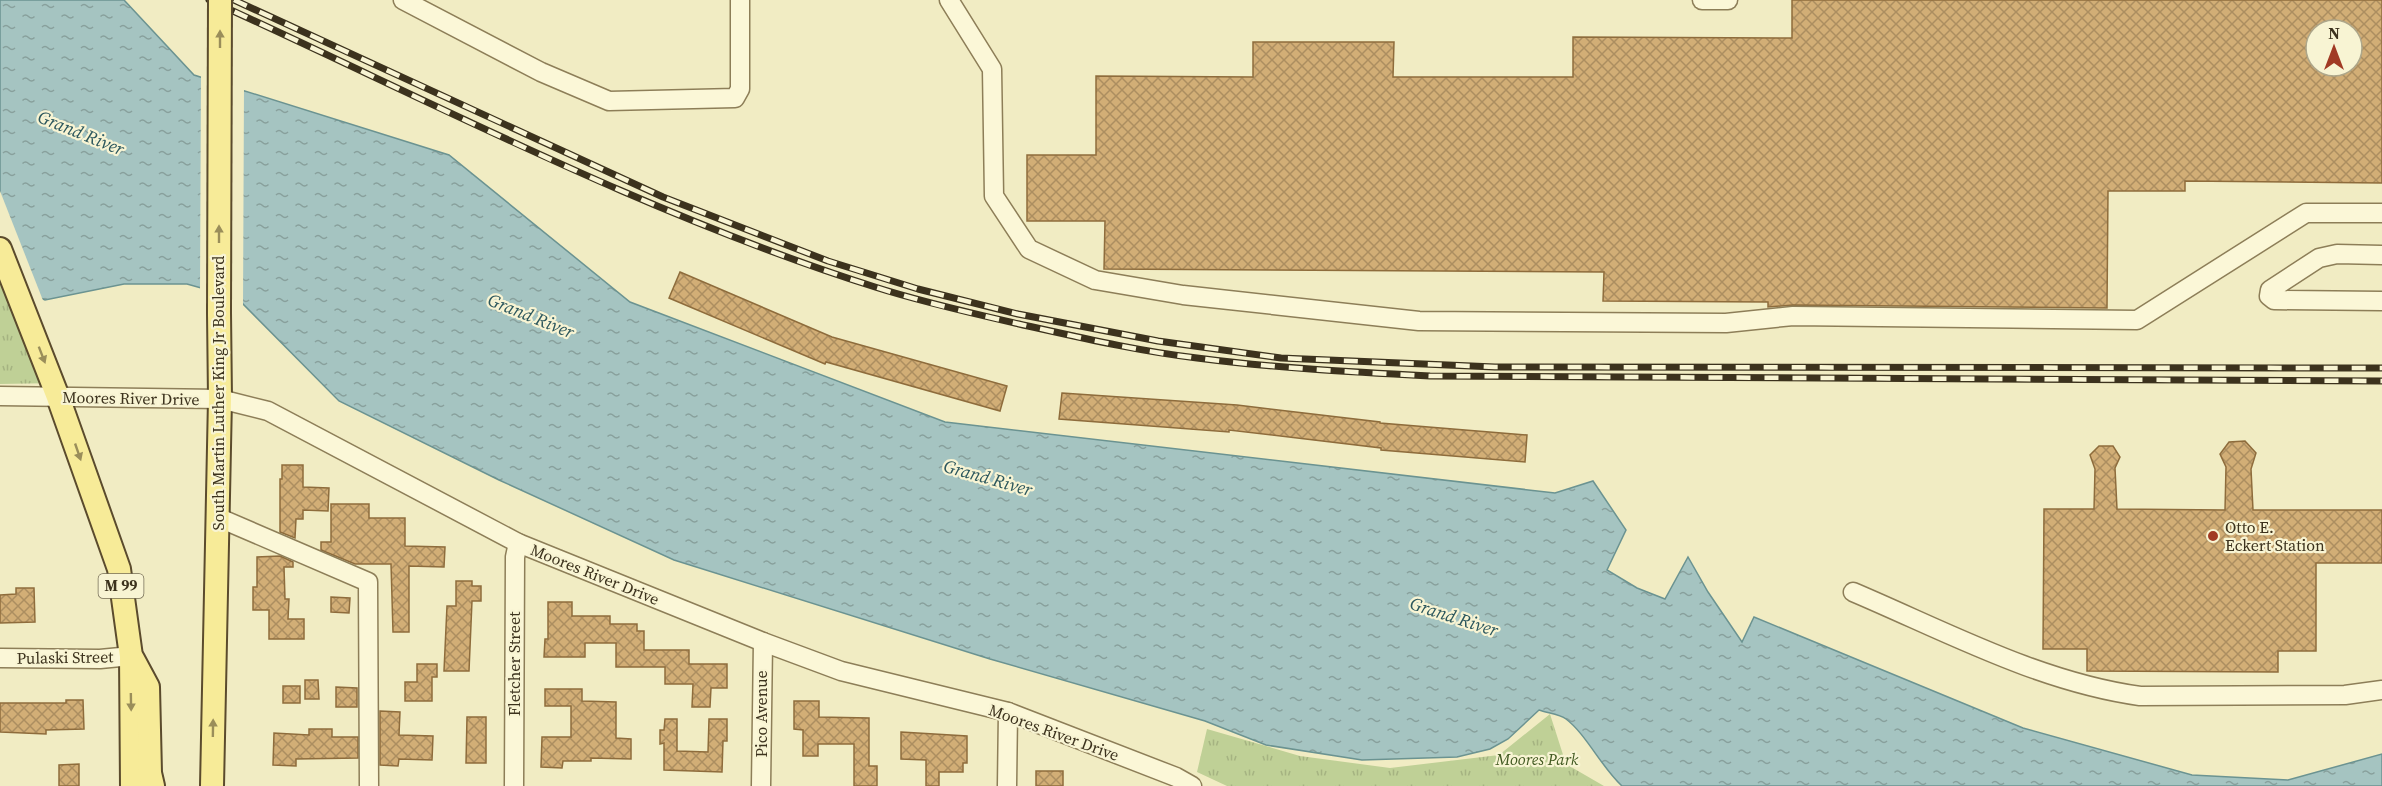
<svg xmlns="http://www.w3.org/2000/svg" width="2382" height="786" font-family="'Source Serif 4',serif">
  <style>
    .park { fill: url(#park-tufts) }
    .water { fill: url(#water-ripples); stroke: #6b9391; stroke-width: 1.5 }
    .pier { fill: #f1ecc3 }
    .building { fill: url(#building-cross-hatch); stroke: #8e6c3c; stroke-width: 1.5; fill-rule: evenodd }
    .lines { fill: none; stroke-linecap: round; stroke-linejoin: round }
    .minor-casing { stroke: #8d7e58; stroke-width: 21 }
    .major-casing { stroke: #5b4b2d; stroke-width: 26 }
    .minor { stroke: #fbf7d7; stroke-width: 18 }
    .major { stroke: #f7eb98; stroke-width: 22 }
    .rail-casing { stroke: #3c321d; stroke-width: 7 }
    .rail { stroke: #f8f4d3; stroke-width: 4.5; stroke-dasharray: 14; stroke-linecap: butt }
    .major-bridge-casing { stroke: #5b4b2d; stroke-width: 26; stroke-linecap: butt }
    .major-bridge { stroke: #f7eb98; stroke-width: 22 }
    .oneway { fill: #9a8e5a }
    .poi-dot { fill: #a13a24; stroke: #f8f4d3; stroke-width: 2 }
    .labels { text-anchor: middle; stroke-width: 4.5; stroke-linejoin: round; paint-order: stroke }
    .shield { fill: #f8f4d3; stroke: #746c54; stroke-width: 1.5 }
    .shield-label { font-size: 15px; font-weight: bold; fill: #3c321d }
    .street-label { font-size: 16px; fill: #3c321d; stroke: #f8f4d3 }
    .poi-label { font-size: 16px; fill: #3c321d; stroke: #f8f4d3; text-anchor: start }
    .park-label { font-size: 16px; font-style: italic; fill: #425a22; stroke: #f8f4d3 }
    .water-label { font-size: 18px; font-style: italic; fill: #2c575d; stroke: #f8f4d3 }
  </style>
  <defs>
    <pattern id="park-tufts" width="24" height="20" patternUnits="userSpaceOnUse" patternTransform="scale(1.5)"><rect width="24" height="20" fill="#bfd096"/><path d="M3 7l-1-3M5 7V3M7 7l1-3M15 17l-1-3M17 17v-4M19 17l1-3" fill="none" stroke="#a5b381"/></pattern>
    <pattern id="water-ripples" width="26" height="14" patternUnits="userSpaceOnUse" patternTransform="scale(1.5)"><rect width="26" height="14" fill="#a5c4c1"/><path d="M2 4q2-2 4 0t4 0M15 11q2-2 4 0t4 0" fill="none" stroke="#88a09c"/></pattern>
    <pattern id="building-cross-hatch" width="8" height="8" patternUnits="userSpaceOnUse" patternTransform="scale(1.5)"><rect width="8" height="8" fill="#d2ae76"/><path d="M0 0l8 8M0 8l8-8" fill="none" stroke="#ac8e60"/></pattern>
  </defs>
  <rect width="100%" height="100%" fill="#f1ecc3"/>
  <g class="park">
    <path d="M0,277L60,383L0,384Z"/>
    <path d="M1550,714L1566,764L1604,786H1227L1197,772L1207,729L1300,756L1390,768L1499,755Z"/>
  </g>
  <path class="water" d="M0,0H124L194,75L449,155L630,302L945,422L1555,493L1593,481L1626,530L1607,570L1637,588L1665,599L1688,557L1708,592L1742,642L1754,617L2023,728L2192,775L2288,780L2382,754V786H1622C1602,768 1586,734 1566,719C1560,714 1547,713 1539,710L1508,739L1490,749L1457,757L1362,760L1266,745L1205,721L990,659L674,560L499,480L339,401L237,298L187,284H124L45,300L0,280Z"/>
  <g class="pier">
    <path d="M201,74L244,87L243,308L236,301L200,291Z"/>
    <path d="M0,191L44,303L0,283Z"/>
  </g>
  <g class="building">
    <path d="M1792,0H2382V183L2185,181V191H2108L2107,308L1793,305L1768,307V302L1603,301L1604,272L1104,269L1105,221H1027V155H1096V76L1253,77V42H1394L1393,77H1573V37L1792,38ZM2316,30H2352V66H2316Z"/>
    <path d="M680,272L832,337L1007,386L1000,411L826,362L825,364L669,298Z"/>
    <path d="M1062,393L1237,405L1380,422V423L1527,435L1525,462L1381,450V448L1229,430V432L1059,419Z"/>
    <path d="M2245,441L2256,453L2251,469L2253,510H2382V563H2316V651H2278V672L2087,671V649H2043L2044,509H2094L2095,469L2090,455L2099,446H2113L2120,457L2115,468L2117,509L2225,510L2226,467L2220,454L2229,442Z"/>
    <path d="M282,465H303V487L329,488L328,511L303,510V519H296L295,538L280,532V479H282Z"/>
    <path d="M331,504H369V518H405V546L445,547L444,567L409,566V632H393L391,564H355L321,550V542H331Z"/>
    <path d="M280,556L293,562V567H284L285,599H289L288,619H304V639H269V610H253V587H257V557Z"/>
    <path d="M456,581H472V586H481V601H472L469,671H444L447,606H456Z"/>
    <path d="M16,588H34L35,622L0,623V595L16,594Z"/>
    <path d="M331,597L350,598L349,613L331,612Z"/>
    <path d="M548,602H572V616H610V624H637V631H644V650H689V664H727V688H711L710,707H692L693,684H665V667H616V643H585V657H544L545,639H548Z"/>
    <path d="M417,664H437V677H432V701H405V682H417Z"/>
    <path d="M305,680H318L319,699H305Z"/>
    <rect x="283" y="686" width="17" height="17"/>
    <path d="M336,687L357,688V707H336Z"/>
    <path d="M545,689H582V701L616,702V738L631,739V759L591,758V761H563L562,768L541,767L542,737H571V706H545Z"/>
    <path d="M66,700H83L84,729L46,730V734L0,732V703H66Z"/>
    <path d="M794,701H819V717L869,718V766H877V786H854V744H818V756H803V730L794,729Z"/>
    <path d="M380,711L400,712L399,735L433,736L432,760L399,759L398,766L380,765Z"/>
    <path d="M467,717H486V763H466Z"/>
    <path d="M665,719H677V751L708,752L709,719H727V741H723L722,772L664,770V743L660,744V730H664Z"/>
    <path d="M309,729H332V737H358V758L296,759V766L273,765L274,733L309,735Z"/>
    <path d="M901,732L967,736V763H963V772H939V786H926V760L901,759Z"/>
    <path d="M79,764V786H59V765Z"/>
    <rect x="1036" y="771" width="27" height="15"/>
  </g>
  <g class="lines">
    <defs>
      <g id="minor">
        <path d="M403,0L541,72L609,101L735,98L740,89V0"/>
        <path d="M949,0L992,69L994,196L1029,249L1095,280L1183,295L1419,321L1726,323L1793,316L2137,320L2306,213H2382"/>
        <path d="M1702,0H1728"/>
        <path d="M2382,255L2337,254L2319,258L2270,290L2269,296L2274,300L2382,301"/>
        <path d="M0,396L220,399L268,411L518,543L763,642L841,671L1008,712L1176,777L1192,786"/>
        <path d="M217,517L368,582L369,786"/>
        <path d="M1853,592C1945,631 2039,682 2140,696L2345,695L2382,690"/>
        <path d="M0,658L100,659L131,656"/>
        <path d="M514,786L515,557L518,543"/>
        <path d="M761,786L763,642"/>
        <path d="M1007,786L1008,712"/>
      </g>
      <g id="major">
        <path d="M0,249L58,397L119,569L131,656L132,786"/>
        <path d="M133,659L148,687L150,773L153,786"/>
        <path d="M212,786L220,399L219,313"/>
      </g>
    </defs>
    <use href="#minor" class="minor-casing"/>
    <use href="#major" class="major-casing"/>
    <use href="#minor" class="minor"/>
    <use href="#major" class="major"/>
    <defs>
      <g id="rail">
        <path d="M209,0C429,100 644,214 875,287C922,302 971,313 1019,324C1078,337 1137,351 1197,358C1275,368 1352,372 1430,376L2382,381"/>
        <path d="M234,0L663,197L828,261L918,289L1018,314L1158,341L1281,358L1495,367L2382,368"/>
      </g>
    </defs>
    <use href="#rail" class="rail-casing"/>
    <use href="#rail" class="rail"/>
    <defs>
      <path id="major-bridge" d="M219,313L220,0"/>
    </defs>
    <use href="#major-bridge" class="major-bridge-casing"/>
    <use href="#major-bridge" class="major-bridge"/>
  </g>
  <defs><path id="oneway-solid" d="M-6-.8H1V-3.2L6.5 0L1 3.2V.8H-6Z" transform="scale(1.5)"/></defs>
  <g class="oneway">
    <use href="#oneway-solid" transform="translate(220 39) rotate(-90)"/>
    <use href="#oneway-solid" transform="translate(219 234) rotate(-90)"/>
    <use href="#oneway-solid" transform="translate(42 355) rotate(69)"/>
    <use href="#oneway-solid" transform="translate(78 452) rotate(71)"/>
    <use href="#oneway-solid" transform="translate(131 702) rotate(89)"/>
    <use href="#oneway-solid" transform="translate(213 728) rotate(-89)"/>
  </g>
  <circle class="poi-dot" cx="2213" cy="536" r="6"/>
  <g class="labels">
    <rect class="shield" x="98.5" y="574" width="45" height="24" rx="4.5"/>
    <g class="shield-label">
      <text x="121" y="591">M 99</text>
    </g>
    <g class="street-label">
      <text transform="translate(218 393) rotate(-90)" y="6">South Martin Luther King Jr Boulevard</text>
      <text transform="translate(131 398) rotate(1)" y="6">Moores River Drive</text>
      <text transform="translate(595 574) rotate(22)" y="6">Moores River Drive</text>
      <text transform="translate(65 657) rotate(-1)" y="6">Pulaski Street</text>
      <text transform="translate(514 664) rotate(-90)" y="6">Fletcher Street</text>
      <text transform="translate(761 714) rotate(-90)" y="6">Pico Avenue</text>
      <text transform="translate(1054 732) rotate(20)" y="6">Moores River Drive</text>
    </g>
    <g class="poi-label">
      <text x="2225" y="533">Otto E.<tspan x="2225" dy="18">Eckert Station</tspan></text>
    </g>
    <g class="park-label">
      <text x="1537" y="765">Moores Park</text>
    </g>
    <g class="water-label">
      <text transform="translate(81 133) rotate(22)" y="6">Grand River</text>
      <text transform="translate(531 316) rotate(22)" y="6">Grand River</text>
      <text transform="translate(988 478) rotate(16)" y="6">Grand River</text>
      <text transform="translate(1454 617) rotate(18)" y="6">Grand River</text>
    </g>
  </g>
  <g transform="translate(2334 48)"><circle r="28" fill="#f8f4d3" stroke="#ada68a" stroke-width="1.5"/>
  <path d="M0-4.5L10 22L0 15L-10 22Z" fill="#a13a24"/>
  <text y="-9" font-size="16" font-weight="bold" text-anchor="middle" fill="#3c321d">N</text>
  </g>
</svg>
